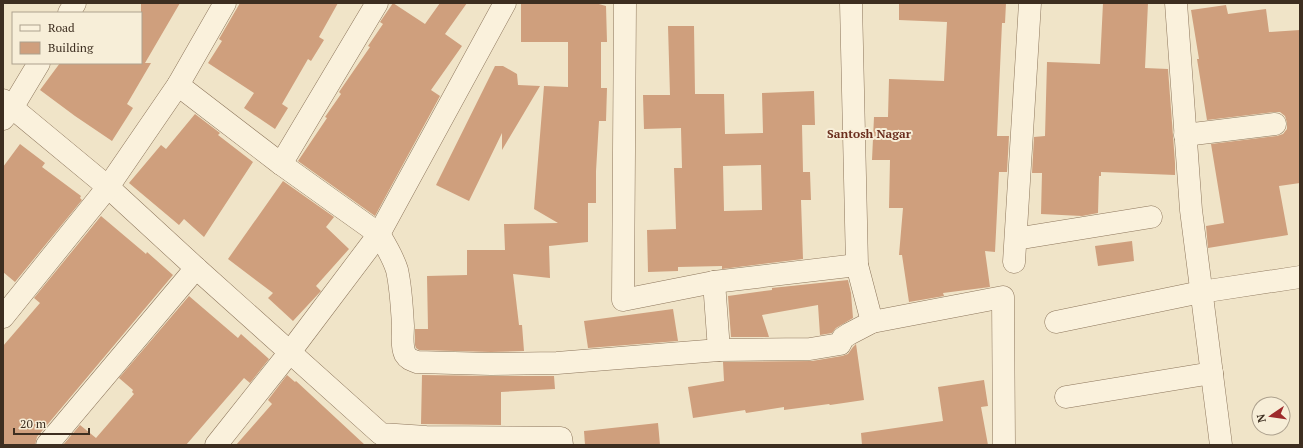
<svg xmlns="http://www.w3.org/2000/svg" width="1303" height="448" font-family="'PT Serif',serif">
  <style>
    .building { fill: #cf9f7d; fill-rule: evenodd }
    .lines { fill: none; stroke-linecap: round; stroke-linejoin: round }
    .minor-casing { stroke: #8d765c; stroke-width: 23 }
    .minor { stroke: #faf1dc; stroke-width: 22 }
    .labels { text-anchor: middle; stroke-width: 4; stroke-linejoin: round; paint-order: stroke }
    .neighbourhood-label { font-size: 12px; font-weight: bold; fill: #6b2e1e; stroke: #f7eed8 }
  </style>
  <rect width="100%" height="100%" fill="#f0e4c8"/>
  <g class="building">
    <path d="M141,3H180L145,63H151L127,104L133,108L112,141L75,116L40,90L60,63H141Z"/>
    <path d="M240,3H338L319,37L324,40L311,61L308,59L282,104L288,108L275,129L244,108L254,93L208,63L222,41L219,39Z"/>
    <path d="M393,3L425,24L440,3H467L445,34L462,46L431,90L440,96L375,216L298,161L327,118L325,117L341,94L339,92L370,47L368,46L383,24L380,22Z"/>
    <path d="M521,3H595L606,6L607,42H601V88H607L606,121H599L596,171V203H588V242L549,246L550,278L513,274L519,325H522L524,351L491,352L419,350L416,348L415,345V329H428L427,276L467,275V250H505L504,224L558,223L534,209L544,86L568,87V42H521Z"/>
    <path d="M899,3H1006L1005,23H1002L997,136H1009L1007,172H999L995,252L985,251L990,287L943,293L944,296L909,302L902,255H899L903,208H889L890,160H872L874,117H888L889,79L944,81L947,22L899,20Z"/>
    <path d="M1103,3H1148L1145,68L1168,69L1175,163V175L1101,172V176H1099L1098,213L1082,216L1041,214L1042,173H1032L1034,137L1045,136L1047,62L1100,64Z"/>
    <path d="M1226,5L1228,14L1266,9L1269,32L1300,30V183L1279,186L1288,235L1208,248L1206,226L1224,223L1211,144L1277,136L1283,134L1287,129V123L1285,116L1280,112H1274L1207,120L1197,59H1199L1191,10Z"/>
    <path d="M668,26H694L695,94H724L725,134L763,133L762,93L814,91L815,125H802L803,172H810L811,200H801L803,259L722,269V266L678,267V271L648,272L647,230L676,229L674,168H682L681,128L644,129L643,95H670ZM761,165L762,210L724,211L723,166Z"/>
    <path d="M495,66H503L517,74L518,85L540,86L502,150V133L469,201L436,185Z"/>
    <path d="M195,114L220,133L218,135L253,162L204,237L184,219L179,225L129,183L161,145L166,149Z"/>
    <path d="M20,144L45,163L42,167L81,196L80,198L82,200L15,282L3,272V167Z"/>
    <path d="M283,181L334,217L326,227L349,249L316,286L321,291L293,321L268,298L273,293L228,259Z"/>
    <path d="M101,216L146,254L147,252L173,275L37,437L35,445H3V346L40,303L34,298Z"/>
    <path d="M1132,241L1134,261L1098,266L1095,246Z"/>
    <path d="M848,280L851,293L853,318L836,328L832,333L820,335L818,305L762,315L769,337H731L728,296L772,290V288Z"/>
    <path d="M189,296L238,338L241,334L269,359L250,383L244,378L186,445H63L80,425L96,438L134,394L132,392L133,390L119,378Z"/>
    <path d="M673,309L678,341L588,348L584,321Z"/>
    <path d="M856,344L864,400L830,405L829,404L784,410V407L746,413L745,410L693,418L688,387L724,381L723,362L812,361L842,356L848,354L853,347Z"/>
    <path d="M287,375L295,382L296,381L365,445H236L272,404L268,400Z"/>
    <path d="M422,375L491,376H554L555,389L501,392V425L421,424Z"/>
    <path d="M984,380L988,406L981,407L988,445H862L861,433L943,421L938,387Z"/>
    <path d="M658,423L660,445H585L584,431Z"/>
  </g>
  <g class="lines">
    <defs>
      <g id="minor">
        <path d="M625,3L623,300L714,282L857,265"/>
        <path d="M851,3L857,265L872,322"/>
        <path d="M1176,3L1191,210L1221,445"/>
        <path d="M69,13L75,3"/>
        <path d="M178,85L281,164L379,234C386,246 393,257 397,270C401,288 402,308 403,326C403,335 401,345 405,354C408,359 411,360 417,362L491,364L557,363L719,350L810,349L840,344L843,338L849,334L872,322L1003,297L1004,445"/>
        <path d="M3,100L108,187L196,268L381,434L426,437L561,438L562,445"/>
        <path d="M3,119L12,108L39,63"/>
        <path d="M1185,135L1275,124"/>
        <path d="M281,164L377,3"/>
        <path d="M1016,239L1151,217"/>
        <path d="M1014,262L1030,3"/>
        <path d="M714,282L719,350"/>
        <path d="M3,317L108,187L178,85L225,3"/>
        <path d="M1056,322L1201,292L1300,277"/>
        <path d="M1066,397L1212,373"/>
        <path d="M47,445L196,268"/>
        <path d="M216,445L290,352L379,234L505,3"/>
      </g>
    </defs>
    <use href="#minor" class="minor-casing"/>
    <use href="#minor" class="minor"/>
  </g>
  <g class="labels">
    <g class="neighbourhood-label">
      <text x="869" y="138">Santosh Nagar</text>
    </g>
  </g>
  <rect width="1303" height="448" fill="none" stroke="#3d2e20" stroke-width="8"/>
  <rect x="12" y="12" width="130" height="52" fill="#f7eed8" stroke="#ada18e"/>
  <rect x="20" y="25" width="20" height="6" fill="#faf1dc" stroke="#ada18e"/>
  <text x="48" y="32" font-size="12" fill="#3d2e20">Road</text>
  <rect x="20" y="42" width="20" height="12" fill="#cf9f7d" stroke="#ada18e"/>
  <text x="48" y="52" font-size="12" fill="#3d2e20">Building</text>
  <g transform="translate(1271 416) rotate(257)"><circle r="19" fill="#f7eed8" stroke="#ada18e"/>
  <path d="M0-3L7 15L0 10L-7 15Z" fill="#9e2a2b"/>
  <text y="-6" font-size="11" font-weight="bold" text-anchor="middle" fill="#3d2e20">N</text>
  </g>
  <path d="M14 428v6h75v-6" fill="none" stroke="#3d2e20" stroke-width="2"/>
  <text x="20" y="428" font-size="12" fill="#3d2e20" stroke="#f7eed8" stroke-width="3" paint-order="stroke">20 m</text>
</svg>
